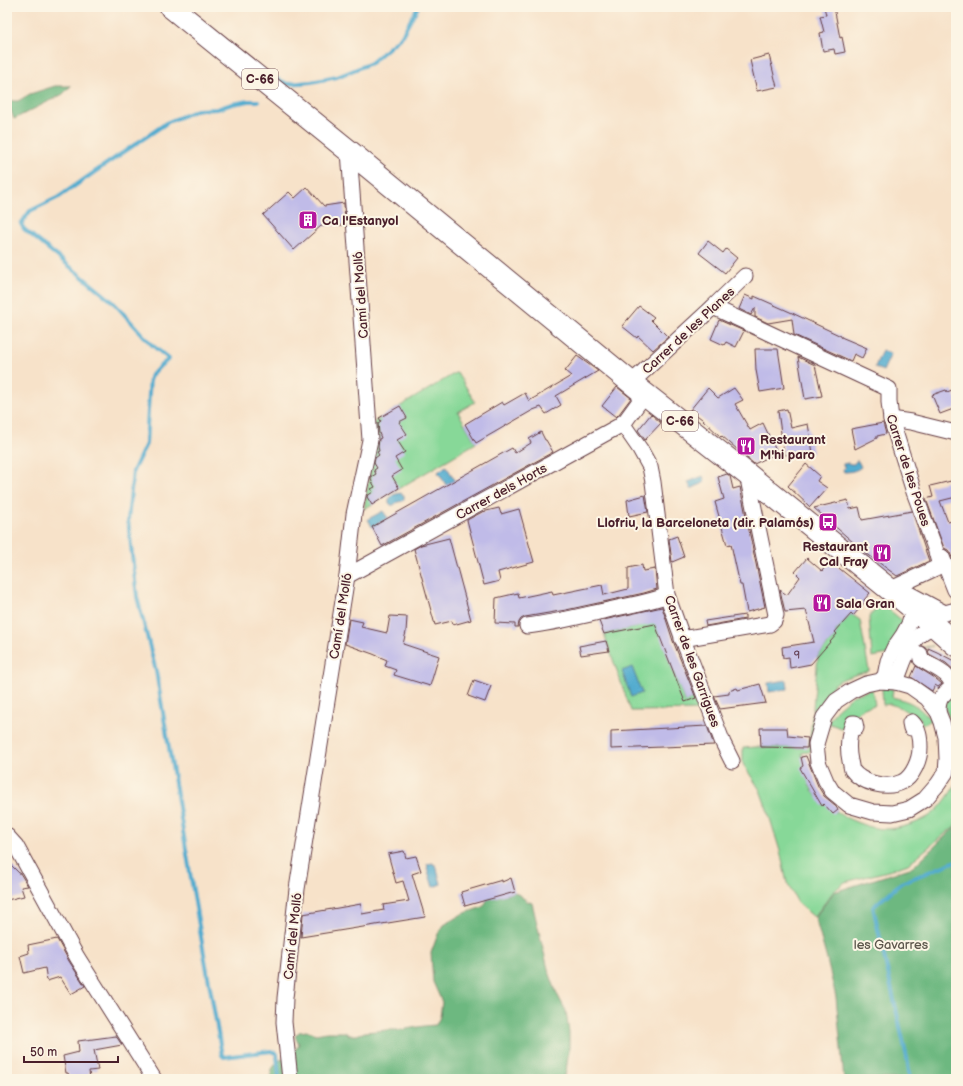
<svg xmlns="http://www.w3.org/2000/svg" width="963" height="1086" font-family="'Balsamiq Sans',sans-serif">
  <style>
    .green { fill: #87d898; stroke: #687c62 }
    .forest { fill: #6db880; stroke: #5c6c56 }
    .water { fill: #52accf; stroke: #4e667d }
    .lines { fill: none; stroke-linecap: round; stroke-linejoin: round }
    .stream { stroke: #52accf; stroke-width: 4 }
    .building { fill: #c0bbe8 }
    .street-casing { stroke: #643c43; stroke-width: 17 }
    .primary-casing { stroke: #643c43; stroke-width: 24 }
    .street { stroke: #fff; stroke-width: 15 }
    .primary { stroke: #fff; stroke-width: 22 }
    .labels { text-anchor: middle; stroke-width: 4; stroke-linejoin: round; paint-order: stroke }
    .number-label { font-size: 11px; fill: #68465a }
    .shield { fill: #fcf5e5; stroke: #7f5f63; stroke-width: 1 }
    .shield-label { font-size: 12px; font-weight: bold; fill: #4a1f2b }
    .poi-label { font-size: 13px; font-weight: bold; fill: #4a1f2b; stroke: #fcf5e5; text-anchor: start }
    .street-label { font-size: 13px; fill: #4a1f2b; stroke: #fcf5e5 }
    .park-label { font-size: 13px; fill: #5c564c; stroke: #fcf5e5 }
  </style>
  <rect width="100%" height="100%" fill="#fcf5e5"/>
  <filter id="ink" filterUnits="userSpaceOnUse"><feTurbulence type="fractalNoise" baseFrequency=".025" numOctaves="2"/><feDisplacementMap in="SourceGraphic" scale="8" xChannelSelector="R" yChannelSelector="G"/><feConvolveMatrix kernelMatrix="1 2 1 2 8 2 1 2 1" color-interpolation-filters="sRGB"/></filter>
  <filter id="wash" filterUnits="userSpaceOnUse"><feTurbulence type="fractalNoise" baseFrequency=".012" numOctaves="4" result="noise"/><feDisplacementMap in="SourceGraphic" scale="16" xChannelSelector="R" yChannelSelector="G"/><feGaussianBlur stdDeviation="0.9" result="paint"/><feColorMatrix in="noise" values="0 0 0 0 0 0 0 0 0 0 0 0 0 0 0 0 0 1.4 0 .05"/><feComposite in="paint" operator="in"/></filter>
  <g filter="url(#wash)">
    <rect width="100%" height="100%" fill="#f7e2c9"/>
    <g class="green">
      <path d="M457,372L475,402L458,412L476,443L364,509L369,478L374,422Z"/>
      <path d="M881,603L904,622L903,651L933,646L872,657L869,617Z"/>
      <path d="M650,609L685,702L700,696L705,710L631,711L604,634L638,627L634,613Z"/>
      <path d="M851,614L860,620L869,671C859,674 844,677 836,683C817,698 817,728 812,750L809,752L802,753C804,767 806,782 815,794C827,811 866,830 887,829C900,829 921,822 931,815C942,807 949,795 956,784V825L908,864L888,871L845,882L833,892L814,917L798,903L787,883L780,851L768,812L760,790L743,764V748L755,747L809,748L818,656L837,634L835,632Z"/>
      <path d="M882,688L893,689L892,697C912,702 916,704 930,719V721L922,725L921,720L919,717L912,715L901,708L890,704L883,705Z"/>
      <path d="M872,689L875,705C871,706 865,707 862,709C859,711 857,714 853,716C847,718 843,719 845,727L843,729L828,723L836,710L852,696Z"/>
      <path d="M956,692V752L954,734L949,717L944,707L946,701Z"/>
    </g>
    <g class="forest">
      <path d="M55,86H71L63,94L14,119L7,100L13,101H18L30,94Z"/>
      <path d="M956,826V1079H844L836,997L826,956L815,917L834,892L913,867Z"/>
      <path d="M515,892L527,901L532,903L548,969L557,994L566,1011L569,1032V1047L566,1072L563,1079H271L272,1069L278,1061L288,1057L294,1052L299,1044L295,1036L299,1032L307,1031L316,1034L327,1032H345L349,1035H357L365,1032L388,1030H400L424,1026L436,1025L440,1017L442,1002L433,982L431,953L438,934L444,925L462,914L483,907L488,899Z"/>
    </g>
    <g class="water">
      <path d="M882,350L891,354L883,371L875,367Z"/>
      <path d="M856,461H858L861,467C857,471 850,472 844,472L843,470L845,467L843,466V464L848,463L851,464H854Z"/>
      <path d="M446,466L455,480L446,485L438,472Z"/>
      <path d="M703,476L705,482L691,489L688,482Z"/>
      <path d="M400,493L404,495V500C402,502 401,501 398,502C395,503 395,506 391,505L389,503V499L393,495Z"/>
      <path d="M383,511L388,518L372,527L368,519Z"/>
      <path d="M632,667L642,693L631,697L622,671Z"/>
      <path d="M787,680L788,689L769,692L768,683Z"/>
      <path d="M433,863L434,865H436L441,884L433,887L427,868L428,867L427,864Z"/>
    </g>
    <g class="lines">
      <g class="stream">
        <path d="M278,79L284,82L287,84L311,82L337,77L371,63L401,37L418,7"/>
        <path d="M258,101H249L232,104L217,109L197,110L168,122L96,171L59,197L30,211L21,224L24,229L113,302L152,345L169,359L160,366L150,377L146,444L133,471L128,520L137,597L156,671L198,920L222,1055L224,1057L271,1051L277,1054L279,1079"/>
        <path d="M910,1079L907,1058L873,907L901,883L956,861"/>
      </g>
    </g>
    <g id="blocks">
      <g class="building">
        <path d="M824,7H834L840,38L842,37L845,52L835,54L834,49L823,51L820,33L824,32L820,16L826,15Z"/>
        <path d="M769,55L777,87L757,91L750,60Z"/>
        <path d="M307,187L324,206L344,203L345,225L321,226L294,250L263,215L289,192L295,198Z"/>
        <path d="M708,241L723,253L726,249L737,258L725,273L699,253Z"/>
        <path d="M745,295L754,299V296L790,312L841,336V337L867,348L862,358L854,354L851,361L794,335L792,319L768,323L755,317V308L751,315L739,309Z"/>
        <path d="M639,306L654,317L651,320L668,337L653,350L638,336L637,338L622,326Z"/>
        <path d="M719,320L744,331L736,347L726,342L724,345L711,339Z"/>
        <path d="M755,349H778L784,388L760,392L756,370Z"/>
        <path d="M577,356L598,371L556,396L561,405L546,414L541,407L533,410L476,443L465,424L502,402L504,405L525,393L529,401L571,376L565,371Z"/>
        <path d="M798,357L815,365L822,396L805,399Z"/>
        <path d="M617,387L631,398L619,414L616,417L602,406Z"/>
        <path d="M708,388L718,398L734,388L743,400L735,404L750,430L763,423L778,455L771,456L754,464L722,436L721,437L702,419L690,410Z"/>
        <path d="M946,390L947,392L952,390L956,399V408L940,414L932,395Z"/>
        <path d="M400,406L407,418L399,422L407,434L397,440L405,452L395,458L402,470L392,476L399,488L372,505L367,497V496L373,492L371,489L375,487L371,480V477L376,474L374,470L377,468L374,463L375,458L379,455L377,452L379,451L378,447L379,439L381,438L379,433L378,423L381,421L379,418Z"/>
        <path d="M787,409L791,428L808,424L813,453L784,455L778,411Z"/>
        <path d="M651,414L661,423L645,440L638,430Z"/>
        <path d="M883,423L886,434L877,436V438L855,449L851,429Z"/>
        <path d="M541,432L545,440H546L553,452L382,546L372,527L512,448L515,453L531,443L529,439Z"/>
        <path d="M806,464L820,476L817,481L827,488L810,507L788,486Z"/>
        <path d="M727,474L730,476L733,489L740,487L765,607L747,612L742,585H740L731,544L727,545L715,502L724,499L718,477Z"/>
        <path d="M951,481L952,485L956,484V497L940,501L948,522L956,520V560H953L950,553L948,550L944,548L926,499L933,497L930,486Z"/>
        <path d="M645,495L648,512L629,516L627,500Z"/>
        <path d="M848,500L850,509L859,507L862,520L912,511L929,561L897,576L862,550L814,508Z"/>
        <path d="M499,508L501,514L519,509L534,562L498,572L500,581L484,585L467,520L482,512Z"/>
        <path d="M677,536L684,557L672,562L669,539Z"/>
        <path d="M449,538L471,620L453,625L452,621L435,625L414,549L421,545Z"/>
        <path d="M807,558L822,571L830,561L870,593L864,600L865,602L853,616L851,614L835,632L837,634L811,664L790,668L789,657L783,658L782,647L814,642L806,610L785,612L780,590L787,595L800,577L795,572Z"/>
        <path d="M642,565L643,571L655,569L657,589L644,593L566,610L525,617L521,619L519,622L518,627H515V624L495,623L496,598L518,593L519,598L552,591L553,595L602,585L604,595L628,589V568Z"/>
        <path d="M662,607L673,641L696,698L685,702L655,624L604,634L599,621Z"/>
        <path d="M745,615V619L706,626L705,621Z"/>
        <path d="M390,616L407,617L406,632L403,644L439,656L430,686L394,675L396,670L385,666L387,660L373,654L345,644L349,619L363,622L361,627L387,633Z"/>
        <path d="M606,641L609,651L581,655L579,646Z"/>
        <path d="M928,648L937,652L956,662V672L946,663L929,654L928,650Z"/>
        <path d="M916,666L935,678L942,684L938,687L935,685L932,691L911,677Z"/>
        <path d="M474,680L491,686L485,702L468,696Z"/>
        <path d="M760,684L766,703L720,709L714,696L729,694V691L737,688L738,690Z"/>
        <path d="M707,726L714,745L611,749V731Z"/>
        <path d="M760,728H787L788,736L808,738L807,748L761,747Z"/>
        <path d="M806,756L818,786L824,796L835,805L838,810L833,814L824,804L822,806L800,768L803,766L801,757Z"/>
        <path d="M404,851L406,858L416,856L421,871L412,874L425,917L301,937L303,914L361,904L362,914L384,910L383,905L409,901L403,881L396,883L388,854Z"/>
        <path d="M7,861L19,873H20L28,886L21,887L24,896L7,900Z"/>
        <path d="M511,878L515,892L465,906L461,892L502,880V882Z"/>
        <path d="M57,939L69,961L85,986L71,994L60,977L47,981L45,968L24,973L20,956L29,953L28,945Z"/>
        <path d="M116,1036L122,1045L94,1050L98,1070L89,1071L90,1079H70L68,1073H66L63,1056L79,1052L78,1041Z"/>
      </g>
    </g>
  </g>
  <g filter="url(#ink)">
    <use href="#blocks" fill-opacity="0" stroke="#643c43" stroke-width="1"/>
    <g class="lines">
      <defs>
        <g id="street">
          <path d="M713,307L889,389V402L891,419L914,492L935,548L940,566L889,590"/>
          <path d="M632,382L713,307L745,276"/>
          <path d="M891,419L911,422L956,433"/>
          <path d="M622,423L640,449L650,467L653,482L667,595L685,645L723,743L732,761"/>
          <path d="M940,559L942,557L955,590L956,589"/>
          <path d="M347,576L619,426L626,420L645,394"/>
          <path d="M902,590L945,613L956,610"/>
          <path d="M527,626C554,623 581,616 608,610C628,605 649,603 667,595"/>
          <path d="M682,639L770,624L774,621L776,615L747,474"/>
          <path d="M920,654L921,659C931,667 952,672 952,687C942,696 938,697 938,712"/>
          <path d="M880,681L896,682L910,686L927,698L938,712L942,722L946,737L947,759L946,772L938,784L925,799L909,809L892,813L873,812L849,805L832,791L826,781L818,762L816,744L824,717L836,701L851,691L866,684L880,681L885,676L888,661L894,648L903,635L909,624L913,609"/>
          <path d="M896,682C904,662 911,630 936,627"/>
          <path d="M856,728L855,723H853C848,736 847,747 850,761C851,764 851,768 852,770C862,784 888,789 902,782C913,777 920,759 920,748C920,738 919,729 912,722L910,723L911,728"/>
          <path d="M7,836L16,846L77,957L154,1079"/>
          <path d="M290,1079L284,1022L285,998L297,889L347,576L354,514L370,440L349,151"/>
        </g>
        <path id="primary" d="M171,7L349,151L645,394L747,474L936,627L956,645"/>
      </defs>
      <use href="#street" class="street-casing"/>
      <use href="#primary" class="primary-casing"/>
      <use href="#street" class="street"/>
      <use href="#primary" class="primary"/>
    </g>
  </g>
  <defs>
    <symbol id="building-square" viewBox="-11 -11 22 22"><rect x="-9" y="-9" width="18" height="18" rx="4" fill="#b5179e" stroke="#fcf5e5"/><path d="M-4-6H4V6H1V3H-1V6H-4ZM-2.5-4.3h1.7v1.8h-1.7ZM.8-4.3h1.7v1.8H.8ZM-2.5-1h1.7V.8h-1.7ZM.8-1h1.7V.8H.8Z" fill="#fff"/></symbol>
    <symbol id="restaurant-square" viewBox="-11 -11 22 22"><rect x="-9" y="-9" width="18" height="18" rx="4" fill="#b5179e" stroke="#fcf5e5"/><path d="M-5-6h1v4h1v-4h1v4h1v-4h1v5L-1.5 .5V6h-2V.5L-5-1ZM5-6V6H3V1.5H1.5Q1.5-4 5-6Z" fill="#fff"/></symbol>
    <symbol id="bus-square" viewBox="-11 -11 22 22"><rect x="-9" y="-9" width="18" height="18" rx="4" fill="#b5179e" stroke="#fcf5e5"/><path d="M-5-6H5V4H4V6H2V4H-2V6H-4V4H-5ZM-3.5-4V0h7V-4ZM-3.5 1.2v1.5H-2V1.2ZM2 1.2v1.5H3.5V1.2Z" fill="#fff"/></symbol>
  </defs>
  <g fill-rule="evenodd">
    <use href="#building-square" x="297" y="209" width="22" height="22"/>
    <use href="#restaurant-square" x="735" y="435" width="22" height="22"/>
    <use href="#bus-square" x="817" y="511" width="22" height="22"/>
    <use href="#restaurant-square" x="871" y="542" width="22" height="22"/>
    <use href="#restaurant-square" x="811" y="592" width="22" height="22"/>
  </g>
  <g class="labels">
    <g class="number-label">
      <text x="797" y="659">9</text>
    </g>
    <g class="shield">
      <rect x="242" y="69" width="36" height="20" rx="3"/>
      <rect x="662" y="411" width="36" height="20" rx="3"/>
    </g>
    <g class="shield-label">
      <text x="260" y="83">C-66</text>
      <text x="680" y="425">C-66</text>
    </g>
    <g class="poi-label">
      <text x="322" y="225">Ca l'Estanyol</text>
      <text x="760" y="444">Restaurant<tspan x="760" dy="15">M'hi paro</tspan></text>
      <text x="814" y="527" text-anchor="end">Llofriu, la Barceloneta (dir. Palamós)</text>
      <text x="868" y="551" text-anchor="end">Restaurant<tspan x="868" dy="15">Cal Fray</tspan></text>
      <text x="836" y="608">Sala Gran</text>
    </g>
    <g class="street-label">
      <text transform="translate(360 295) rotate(-94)" y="5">Camí del Molló</text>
      <text transform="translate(688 330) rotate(-43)" y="5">Carrer de les Planes</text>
      <text transform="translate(909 470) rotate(72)" y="5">Carrer de les Poues</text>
      <text transform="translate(501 491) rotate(-29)" y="5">Carrer dels Horts</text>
      <text transform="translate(340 616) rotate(-81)" y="5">Camí del Molló</text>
      <text transform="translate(693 661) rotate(70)" y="5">Carrer de les Garrigues</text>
      <text transform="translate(292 936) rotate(-84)" y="5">Camí del Molló</text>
    </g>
    <g class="park-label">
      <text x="891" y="949">les Gavarres</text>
    </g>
  </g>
  <rect width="963" height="1086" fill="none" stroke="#fcf5e5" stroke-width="24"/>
  <path d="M24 1056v6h94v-6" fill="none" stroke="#4a1f2b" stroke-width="2"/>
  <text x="30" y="1056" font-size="12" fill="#4a1f2b" stroke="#fcf5e5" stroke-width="3" paint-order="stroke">50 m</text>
</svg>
